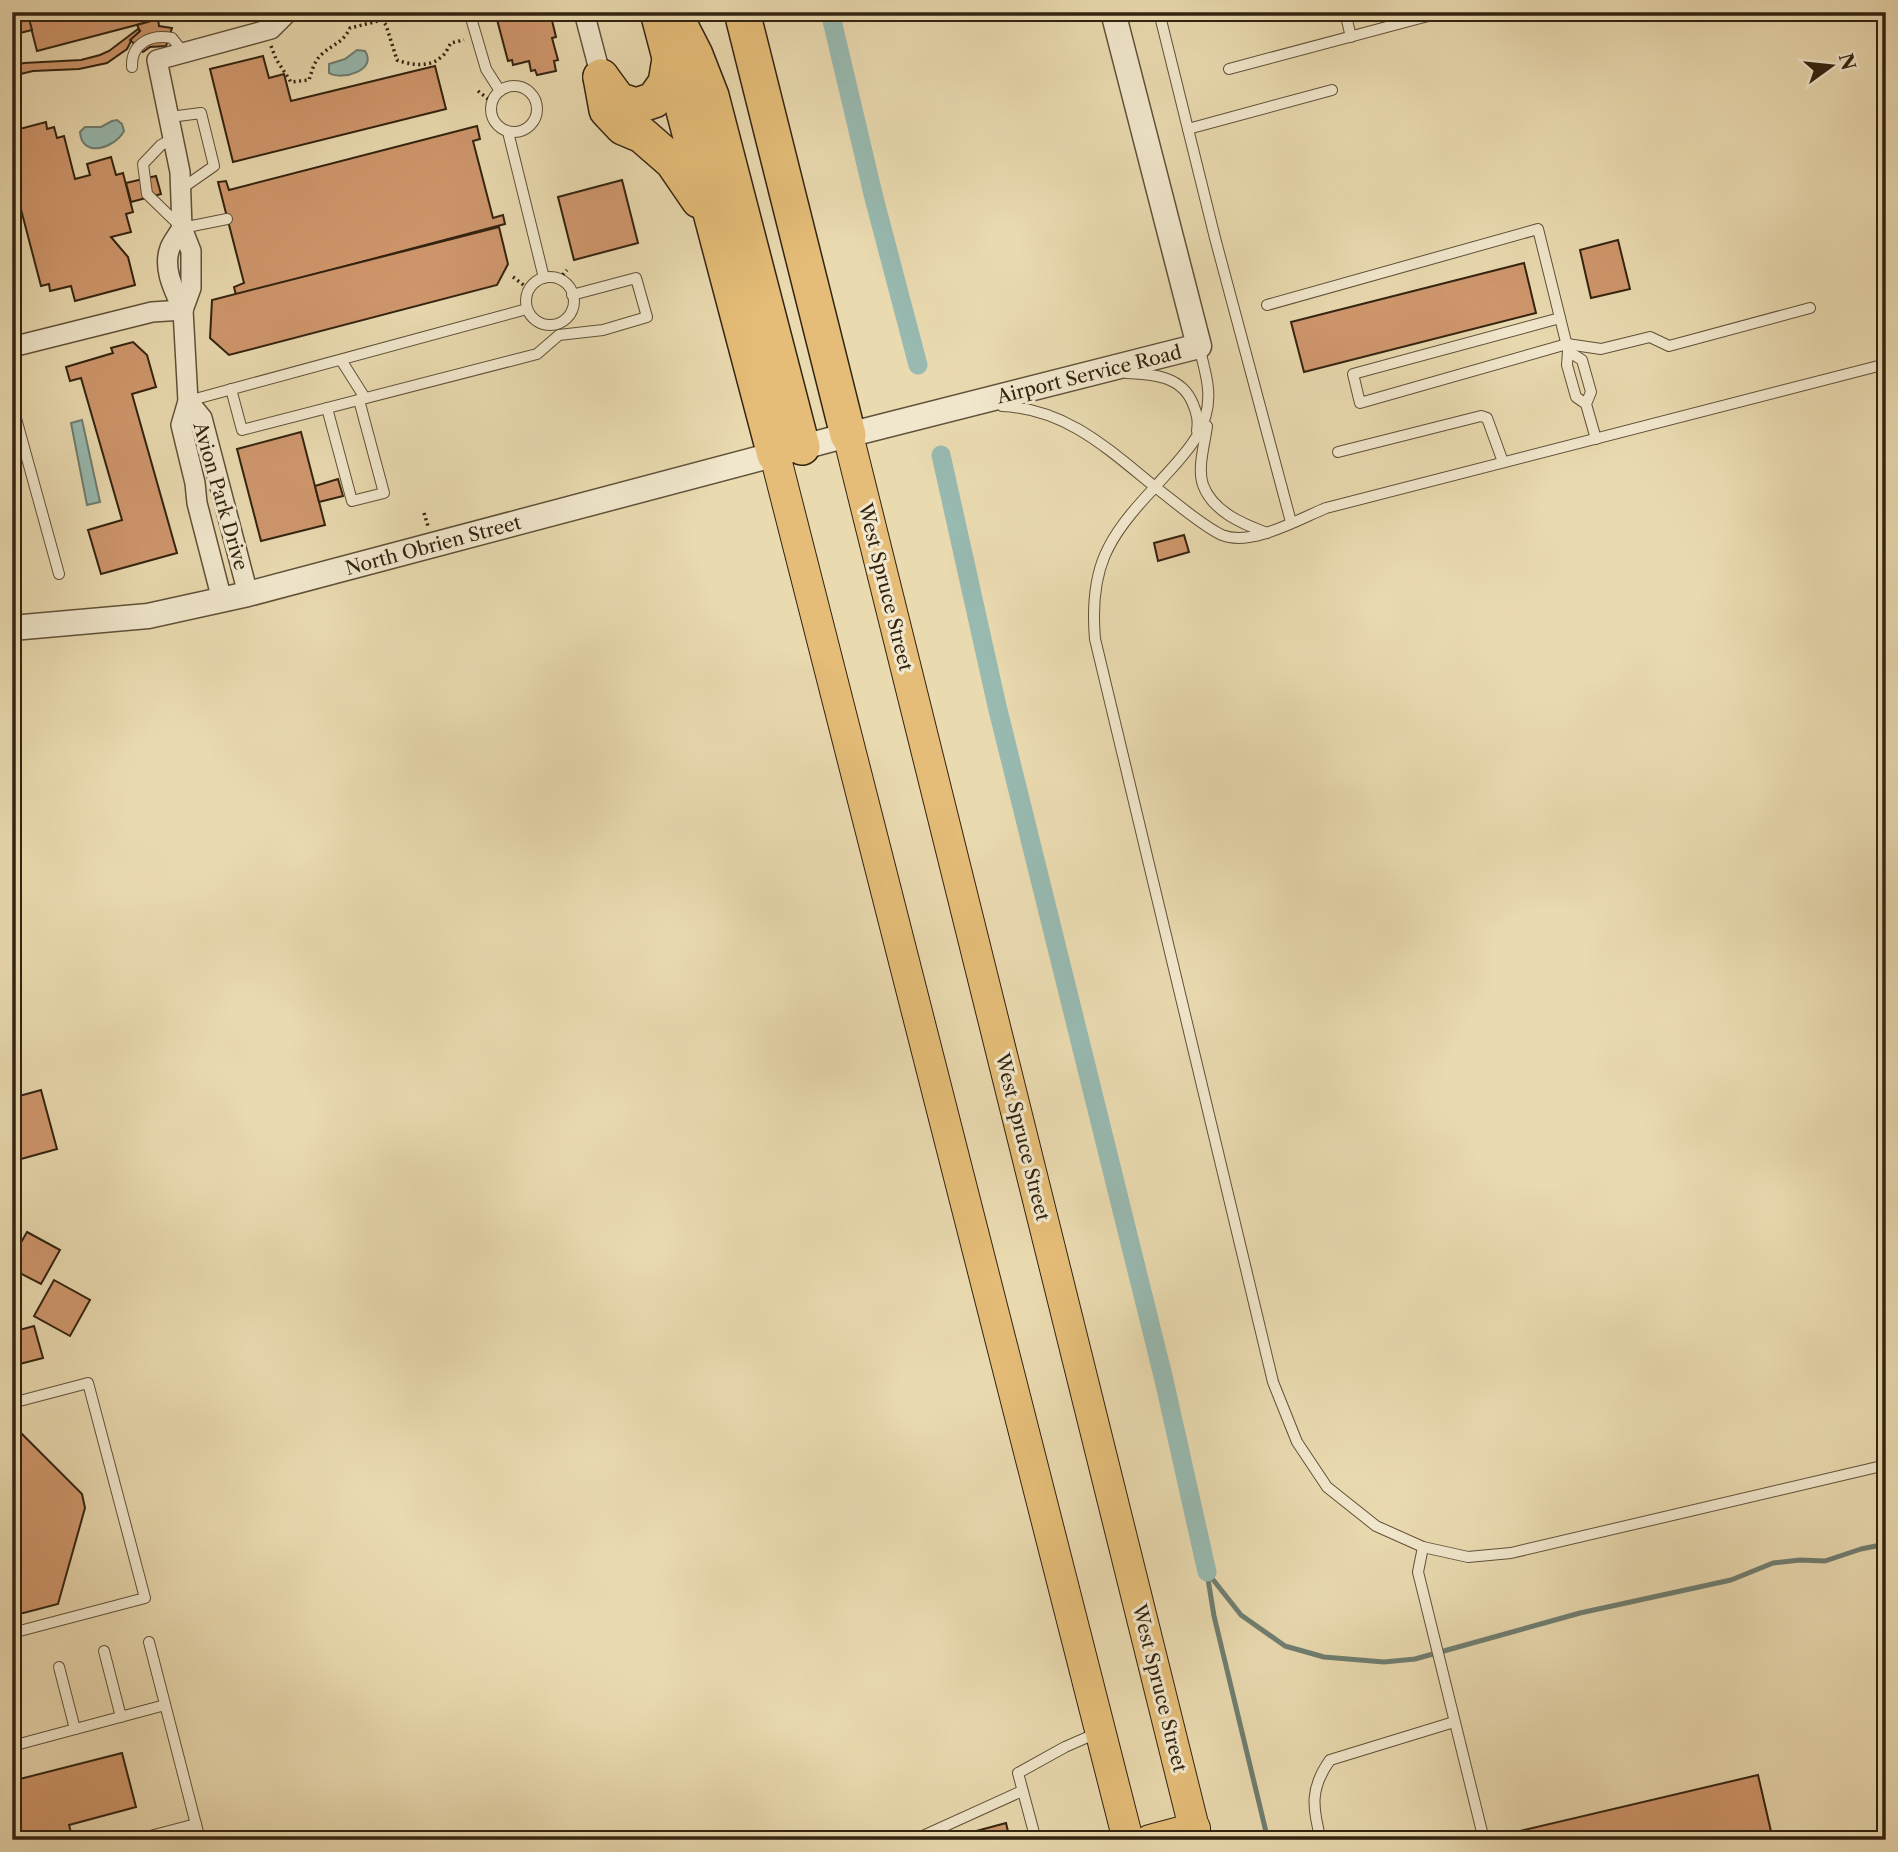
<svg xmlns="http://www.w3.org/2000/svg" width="1898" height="1852" font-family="'Libre Caslon Text',serif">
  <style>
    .water { fill: #98bab1; stroke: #6f7e71; stroke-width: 2 }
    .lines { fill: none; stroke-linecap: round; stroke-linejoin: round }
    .stream { stroke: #6f7e71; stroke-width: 5 }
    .canal { stroke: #98bab1; stroke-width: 19 }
    .building { fill: #d0976d; stroke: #322310; stroke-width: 2 }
    .service-casing { stroke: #605138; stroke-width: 12 }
    .minor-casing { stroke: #605138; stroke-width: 22 }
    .tertiary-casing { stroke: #605138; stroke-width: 27 }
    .primary-casing { stroke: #322310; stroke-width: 32 }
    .motorway-casing { stroke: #322310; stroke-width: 38 }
    .path { stroke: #322310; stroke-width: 3.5; stroke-dasharray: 2 3.5; stroke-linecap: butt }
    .service { stroke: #f1e7cc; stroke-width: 10 }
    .minor { stroke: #f1e7cc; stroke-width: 19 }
    .tertiary { stroke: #f1e7cc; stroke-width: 24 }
    .primary { stroke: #e5bd78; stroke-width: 30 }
    .motorway { stroke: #e5bd78; stroke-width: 35 }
    .labels { text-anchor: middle; stroke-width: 6; stroke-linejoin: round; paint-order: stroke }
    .street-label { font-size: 19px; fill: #322310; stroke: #f1e7cc }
  </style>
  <rect width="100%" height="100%" fill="#eadab0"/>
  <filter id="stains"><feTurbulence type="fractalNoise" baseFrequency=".00286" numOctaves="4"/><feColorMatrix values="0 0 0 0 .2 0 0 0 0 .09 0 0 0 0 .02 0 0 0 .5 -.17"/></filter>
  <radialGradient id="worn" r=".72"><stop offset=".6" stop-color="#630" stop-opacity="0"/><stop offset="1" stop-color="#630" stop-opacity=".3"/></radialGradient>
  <g class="water">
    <path d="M357,50L365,51C378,70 342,81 329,73V64L345,59Z"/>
    <path d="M117,120L122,124L124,131C115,148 82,159 80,132L85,127H101L112,121Z"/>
    <path d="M82,420L100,502L87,505L71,423Z"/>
  </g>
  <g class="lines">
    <g class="stream">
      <path d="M1207,1572L1241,1615L1285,1646L1324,1657L1384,1662L1415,1659L1580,1613L1731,1580L1773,1563L1800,1560L1825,1561L1861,1549L1886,1544"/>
      <path d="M1207,1573L1214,1616L1268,1840"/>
    </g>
    <g class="canal">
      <path d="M830,12L874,198L918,365"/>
      <path d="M941,455L997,706L1164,1380L1207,1572"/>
    </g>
  </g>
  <g class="building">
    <path d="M27,12H186L37,51Z"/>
    <path d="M495,12H550L556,37L552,38L558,60L554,61L556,71L537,75L535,70L531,71L529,61L513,65L512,60L508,61Z"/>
    <path d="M29,19L32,30L12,35V24Z"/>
    <path d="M158,19L159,26L172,28L166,46L150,47L143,52L130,40L140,31L137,25Z"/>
    <path d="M138,29L140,31L130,40L131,41L127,49L107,63L79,69L33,71L12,76V66L24,63L81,60L100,55L109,51Z"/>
    <path d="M263,56L269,78L284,74L291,101L435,66L446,109L233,162L210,69Z"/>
    <path d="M46,122L47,129L54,127L57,138L64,136L75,179L90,175L87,164L111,157L116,175L123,173L133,212L126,214L131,232L111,237L128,257L135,285L75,301L71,286L50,291L49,284L41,286L12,175V131Z"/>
    <path d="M477,126L480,139L473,141L493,218L503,215L505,224L236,295L234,287L244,283L218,182L226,181L229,190Z"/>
    <path d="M156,176L161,194L131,202L126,183Z"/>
    <path d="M622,180L638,243L574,260L558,197Z"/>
    <path d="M499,227L508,264L497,285L229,355L210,338L212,300Z"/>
    <path d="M1618,240L1630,289L1591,298L1580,250Z"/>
    <path d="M1524,263L1536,313L1304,372L1291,322Z"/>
    <path d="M133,342L147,355L156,387L132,394L177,553L101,574L88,530L122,520L81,378L70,381L66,367L113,353L111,348Z"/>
    <path d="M301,432L325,525L261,541L237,449Z"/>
    <path d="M338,479L343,496L319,502L315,486Z"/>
    <path d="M1184,535L1189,552L1158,561L1154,543Z"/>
    <path d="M41,1090L57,1149L14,1161L12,1098Z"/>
    <path d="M27,1232L60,1250L41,1284L12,1269V1258Z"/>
    <path d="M54,1280L90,1300L70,1336L34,1316Z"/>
    <path d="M34,1326L43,1358L12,1366V1332Z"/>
    <path d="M12,1424L82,1494L85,1508L58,1604L12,1616Z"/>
    <path d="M122,1753L136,1807L69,1825L73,1840H12V1781Z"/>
    <path d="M1758,1775L1773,1840H1508L1507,1834Z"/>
    <path d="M1006,1823L1010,1840H966L965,1834Z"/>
  </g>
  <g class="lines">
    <defs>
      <g id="service">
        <path d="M467,12L471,18L486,69L500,91"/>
        <path d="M1159,12L1215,238L1291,522"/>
        <path d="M1345,12L1351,37"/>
        <path d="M132,67C131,43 151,34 172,38L184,53"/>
        <path d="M1229,69L1443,12"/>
        <circle cx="514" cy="109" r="23"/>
        <path d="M170,117L201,113L214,166L181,189"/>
        <path d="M1188,129L1332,90"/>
        <path d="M508,132L544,278"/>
        <path d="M174,138L161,145L143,164L147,194L182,228L227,219"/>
        <circle cx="550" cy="301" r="24"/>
        <path d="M1267,305L1538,229L1568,350"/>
        <path d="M1560,318L1353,374L1360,403L1567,344L1601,349L1650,337L1669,346L1810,308"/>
        <path d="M1199,346C1202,360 1207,375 1208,389C1212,432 1180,458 1155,487C1174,501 1202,526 1222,535C1251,547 1299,519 1326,508L1886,364"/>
        <path d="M341,360L365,398"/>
        <path d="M1127,373C1153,374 1182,376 1193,404C1197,413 1199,421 1197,431"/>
        <path d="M231,389L242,430L537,354L559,335L603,330L647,317L636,278L572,295"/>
        <path d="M188,401L527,309"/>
        <path d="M12,404L59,574"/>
        <path d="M1586,404L1576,397L1567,365L1568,351L1582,360L1591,392L1586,404L1596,439"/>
        <path d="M1002,406C1066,409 1107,448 1155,487C1107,538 1089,568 1095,639L1273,1382L1297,1442L1327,1487L1376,1526L1423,1547L1468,1557L1511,1553L1886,1465"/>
        <path d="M327,408L352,501L384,493L359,400"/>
        <path d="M1207,426C1205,443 1197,468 1203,485C1213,512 1243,524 1267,533"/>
        <path d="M1338,452L1481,416L1487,418L1503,462"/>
        <path d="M12,1403L88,1383L145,1598L12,1633"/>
        <path d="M1423,1547L1418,1572L1484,1840"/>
        <path d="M149,1642L200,1840"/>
        <path d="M104,1651L121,1717"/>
        <path d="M59,1667L75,1729"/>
        <path d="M12,1746L165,1705"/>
        <path d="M135,1840L196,1824"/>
        <path d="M914,1840L1022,1791"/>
        <path d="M1036,1840L1018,1773L1065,1747L1097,1733"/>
        <path d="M1321,1840C1312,1807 1310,1788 1330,1760L1454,1722"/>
      </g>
      <g id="minor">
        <path d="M584,12L601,77"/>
        <path d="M182,228C178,235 172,242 170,248C162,269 175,292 183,310"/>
        <path d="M12,347L152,312L183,310"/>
        <path d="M188,401L202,418L248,594"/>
        <path d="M222,600L197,503L195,483L181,425L188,401L183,310L191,288V251L182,228L180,172L157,60L271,29L288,12"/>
      </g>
      <path id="tertiary" d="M12,628L148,616L248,594L848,435L1199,346L1113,12"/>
      <g id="primary">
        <path d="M848,435L1197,1840"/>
        <path d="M775,455L1128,1840"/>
        <path d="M1150,1840L1195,1828"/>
      </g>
      <g id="motorway">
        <path d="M658,12L775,455"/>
        <path d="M673,12L695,55L711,96L802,447"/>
        <path d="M742,12L848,435"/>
        <path d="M601,77L607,110L623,127L642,135L673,162L699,200"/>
        <path d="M601,77L618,100L636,106L654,100L666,83L670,59"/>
      </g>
    </defs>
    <use href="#service" class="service-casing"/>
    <use href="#minor" class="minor-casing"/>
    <use href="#tertiary" class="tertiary-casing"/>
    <use href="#primary" class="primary-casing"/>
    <use href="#motorway" class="motorway-casing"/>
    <g class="path">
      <path d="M271,46L276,59L291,82L309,80C312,71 314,61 322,54C333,44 343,43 350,28L382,20L386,25L397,60C410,65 430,68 441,57C446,54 448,47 451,43L464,40"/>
      <path d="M478,91L488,99"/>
      <path d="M513,277L529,289"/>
      <path d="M559,279L567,270"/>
      <path d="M424,513L428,526"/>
    </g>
    <use href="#service" class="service"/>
    <use href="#minor" class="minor"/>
    <use href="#tertiary" class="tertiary"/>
    <use href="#primary" class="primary"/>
    <use href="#motorway" class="motorway"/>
  </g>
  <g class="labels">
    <g class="street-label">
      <text transform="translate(1089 374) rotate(-14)" y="7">Airport Service Road</text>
      <text transform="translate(221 496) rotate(74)" y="7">Avion Park Drive</text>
      <text transform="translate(433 545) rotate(-15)" y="7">North Obrien Street</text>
      <text transform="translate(886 587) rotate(76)" y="7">West Spruce Street</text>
      <text transform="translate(1023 1137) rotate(76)" y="7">West Spruce Street</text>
      <text transform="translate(1160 1688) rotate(76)" y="7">West Spruce Street</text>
    </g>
  </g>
  <rect width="1898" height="1852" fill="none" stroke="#eadab0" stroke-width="42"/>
  <rect x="14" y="14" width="1870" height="1824" fill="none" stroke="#322310" stroke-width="3.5"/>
  <rect x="21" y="21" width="1856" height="1810" fill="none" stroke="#322310" stroke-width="2"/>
  <g transform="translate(1831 66) rotate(75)" stroke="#f1e7cc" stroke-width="5" paint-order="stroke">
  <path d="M0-5L12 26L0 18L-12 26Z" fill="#322310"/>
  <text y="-10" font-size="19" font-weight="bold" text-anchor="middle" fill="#322310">N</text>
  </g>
  <rect width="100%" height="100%" filter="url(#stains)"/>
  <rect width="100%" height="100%" fill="url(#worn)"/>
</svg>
